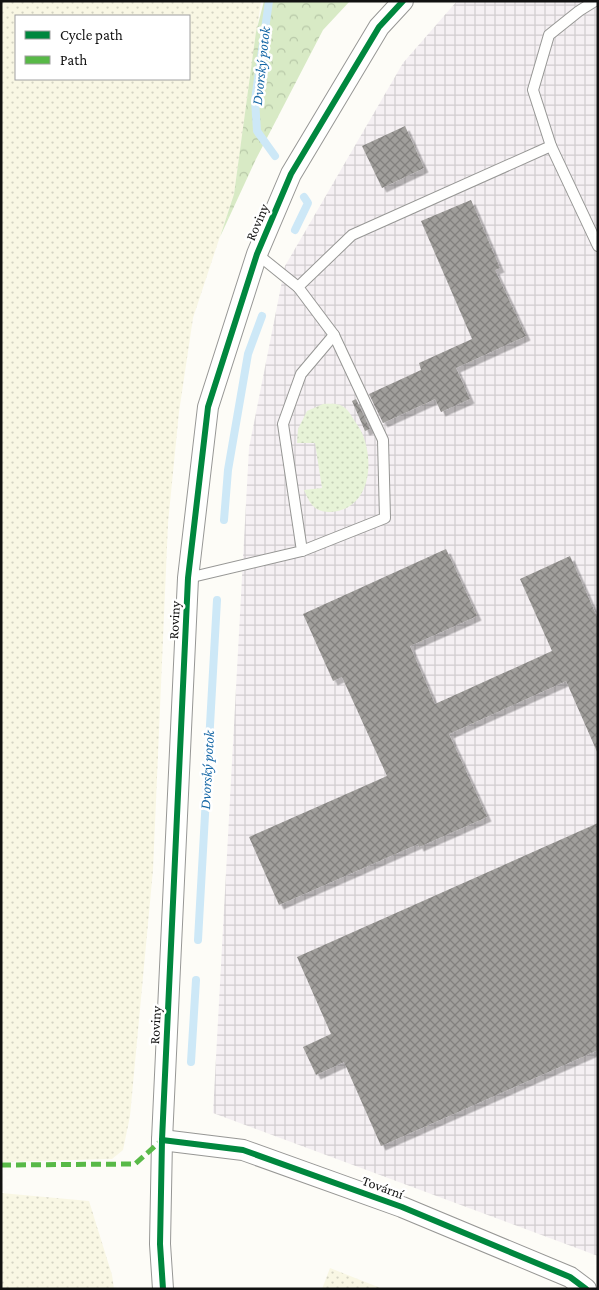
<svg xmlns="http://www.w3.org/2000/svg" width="599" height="1290" font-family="'Crimson Pro',serif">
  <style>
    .industrial { fill: url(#industrial-grid) }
    .farmland { fill: url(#farmland-dots); fill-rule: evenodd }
    .grass { fill: url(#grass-dots) }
    .forest { fill: url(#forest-crowns) }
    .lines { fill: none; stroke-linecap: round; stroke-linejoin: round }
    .stream { stroke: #cde8f7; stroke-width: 8 }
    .building { fill: url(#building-cross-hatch); filter: url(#shadow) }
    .lane-casing { stroke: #979795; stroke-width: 12 }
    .street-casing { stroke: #979795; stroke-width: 22 }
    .lane { stroke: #fffffe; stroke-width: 10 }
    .street { stroke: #fffffe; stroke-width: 20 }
    .quiet { stroke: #58b947; stroke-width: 5; stroke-dasharray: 10 5; stroke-linecap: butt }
    .cycleway-casing { stroke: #fff; stroke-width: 9 }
    .cycleway { stroke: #00873e; stroke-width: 6 }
    .labels { text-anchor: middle; stroke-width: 5; stroke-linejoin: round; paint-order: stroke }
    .street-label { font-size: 14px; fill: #111; stroke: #fff }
    .water-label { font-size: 15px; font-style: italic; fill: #1768a6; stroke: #fff }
  </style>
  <defs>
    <pattern id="industrial-grid" width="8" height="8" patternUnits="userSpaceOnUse" patternTransform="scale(1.25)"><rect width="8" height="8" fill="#f5f0f3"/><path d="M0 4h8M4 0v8" fill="none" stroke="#d1cdcf"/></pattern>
    <pattern id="farmland-dots" width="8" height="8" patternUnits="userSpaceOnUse" patternTransform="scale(1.25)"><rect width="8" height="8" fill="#f9f7e4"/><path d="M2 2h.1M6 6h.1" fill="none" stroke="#d4d3c3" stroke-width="1.8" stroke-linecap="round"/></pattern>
    <pattern id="grass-dots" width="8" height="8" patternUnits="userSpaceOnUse" patternTransform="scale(1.25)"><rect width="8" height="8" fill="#e7f3d7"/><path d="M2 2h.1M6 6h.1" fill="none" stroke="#c5cfb8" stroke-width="1.8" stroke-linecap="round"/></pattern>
    <pattern id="forest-crowns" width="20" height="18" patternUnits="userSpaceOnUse" patternTransform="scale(1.25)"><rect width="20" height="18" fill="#d8eac5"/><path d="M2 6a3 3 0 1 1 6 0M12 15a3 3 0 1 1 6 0" fill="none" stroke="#b8c8a8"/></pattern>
    <pattern id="building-cross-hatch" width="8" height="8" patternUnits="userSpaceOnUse" patternTransform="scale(1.25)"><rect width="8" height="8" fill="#a19f9c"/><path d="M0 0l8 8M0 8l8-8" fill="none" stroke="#82807e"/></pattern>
    <filter id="shadow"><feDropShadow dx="4.5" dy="4.5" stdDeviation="0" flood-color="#0004"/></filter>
  </defs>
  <rect width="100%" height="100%" fill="#fdfcf7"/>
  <path class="industrial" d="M457,1H598V1256L213,1113L249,448L285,266L403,63Z"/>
  <g class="farmland">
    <path d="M1,1H261L234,194L193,318L179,412L168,523L153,870L130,1116L123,1150L112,1159L1,1162ZM16,16H189V79H16Z"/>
    <path d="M1,1193L89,1201L112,1275L114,1289H1Z"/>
    <path d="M330,1268L383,1289H322Z"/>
  </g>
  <path class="grass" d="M323,404C329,404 337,403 342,406C348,409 351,415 354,420C357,424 360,429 362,433C375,463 370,509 331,512C314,512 310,504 304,490L322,488L315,443H297L298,429L307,411Z"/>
  <path class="forest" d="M264,1H350L323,30L256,159L220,237L234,194L256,32Z"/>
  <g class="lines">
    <g class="stream">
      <path d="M269,1L255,100L257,131L275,156"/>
      <path d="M295,230L308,203L304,197"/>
      <path d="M224,520L228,470L248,354L262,316"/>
      <path d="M198,940L217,600"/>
      <path d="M191,1062L196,980"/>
    </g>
  </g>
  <g class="building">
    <path d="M405,126L424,168L382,188L362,146Z"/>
    <path d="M471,200L500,268L495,270L526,336L456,368L470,399L441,412L435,399L383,423L369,394L421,370L419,363L472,339L421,221Z"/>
    <path d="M356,399L370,429L365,431L352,401Z"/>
    <path d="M446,549L477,616L410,646L435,704L552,651L520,579L570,556L598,619V754L566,681L449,734L487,817L419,847L418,844L279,905L249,837L387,776L342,677L333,681L303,614Z"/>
    <path d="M598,823V1050L381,1146L344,1062L316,1075L303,1047L331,1034L297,957Z"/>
  </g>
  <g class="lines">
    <defs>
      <g id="lane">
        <path d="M595,1L579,11L549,35L533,90L551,146L598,246"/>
        <path d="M298,287L352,235L551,146"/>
        <path d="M302,551L385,518L383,440L334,335"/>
        <path d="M188,578L302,551L283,424L301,374L334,335L298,287L257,254"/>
      </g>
      <g id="street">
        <path d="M162,1140L243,1150L402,1207L570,1277L586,1289"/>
        <path d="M163,1289L160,1244L162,1140L188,578L208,407L257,254L291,174L379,27L403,1"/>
      </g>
    </defs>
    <use href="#lane" class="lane-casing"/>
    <use href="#street" class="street-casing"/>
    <use href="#lane" class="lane"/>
    <use href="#street" class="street"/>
    <path class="quiet" d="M1,1165L135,1164L162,1140"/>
    <defs>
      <g id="cycleway">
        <path d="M162,1140L243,1150L402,1207L570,1277L586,1289"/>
        <path d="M163,1289L160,1244L162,1140L188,578L208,407L257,254L291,174L379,27L403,1"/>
      </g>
    </defs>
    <use href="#cycleway" class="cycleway-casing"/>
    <use href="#cycleway" class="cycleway"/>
  </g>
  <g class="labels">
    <g class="street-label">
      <text transform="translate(257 222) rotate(-67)" y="5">Roviny</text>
      <text transform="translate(174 620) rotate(-87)" y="5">Roviny</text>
      <text transform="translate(155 1025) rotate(-87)" y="5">Roviny</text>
      <text transform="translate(383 1187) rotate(20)" y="5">Tovární</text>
    </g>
    <g class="water-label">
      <text transform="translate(261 66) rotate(-84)" y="5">Dvorský potok</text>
      <text transform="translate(207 770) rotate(-87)" y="5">Dvorský potok</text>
    </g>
  </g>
  <rect width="599" height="1290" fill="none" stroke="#111111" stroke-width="5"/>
  <rect x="15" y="15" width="175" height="65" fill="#ffffff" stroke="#a0a0a0"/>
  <rect x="25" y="31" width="25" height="8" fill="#00873e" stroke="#a0a0a0"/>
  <text x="60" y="40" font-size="15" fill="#111111">Cycle path</text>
  <rect x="25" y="56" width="25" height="8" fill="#58b947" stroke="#a0a0a0"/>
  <text x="60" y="65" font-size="15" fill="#111111">Path</text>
</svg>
